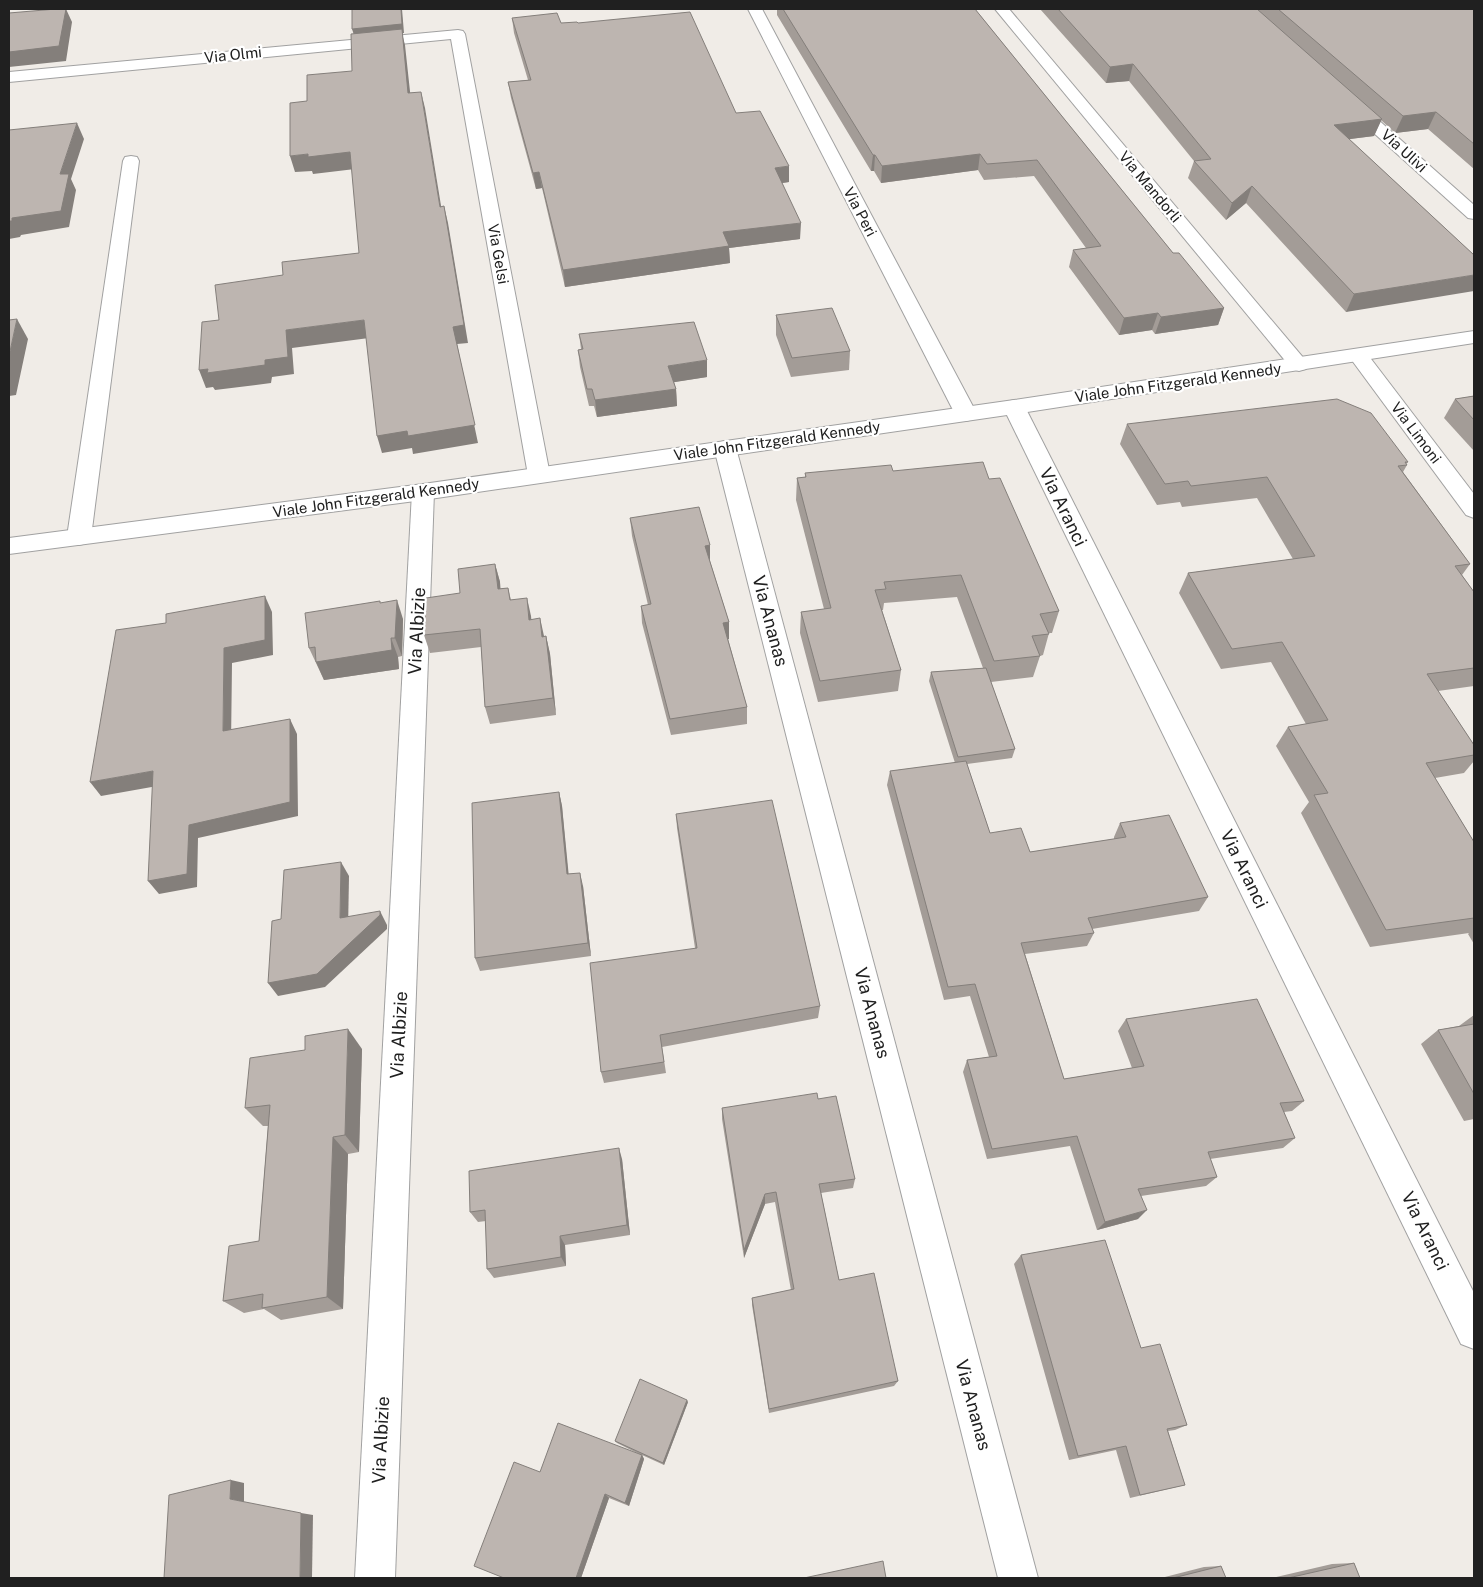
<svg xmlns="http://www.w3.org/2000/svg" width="1483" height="1587" font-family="'Public Sans',sans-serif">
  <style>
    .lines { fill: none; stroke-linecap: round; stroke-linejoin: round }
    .service-casing { stroke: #a1a1a1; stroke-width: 2 }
    .minor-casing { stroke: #a1a1a1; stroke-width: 2 }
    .tertiary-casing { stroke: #a1a1a1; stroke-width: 2 }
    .service { fill: #fff; fill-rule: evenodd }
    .minor { fill: #fff; fill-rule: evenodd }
    .tertiary { fill: #fff; fill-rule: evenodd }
    .wall { fill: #a39c97 }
    .shaded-wall { fill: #847f7b }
    .building { fill: #bdb5b0; stroke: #847f7b }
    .labels { text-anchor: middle; stroke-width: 4.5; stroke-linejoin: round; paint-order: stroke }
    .far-street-label { font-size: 15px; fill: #202020; stroke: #fff }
    .street-label { font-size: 18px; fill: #202020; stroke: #fff }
  </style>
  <rect width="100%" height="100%" fill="#f0ece7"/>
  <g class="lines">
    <defs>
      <path id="service" d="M131,156L137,157L139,161L91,537L87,543L79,545L71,543L67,537L123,161L125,157Z"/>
      <g id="minor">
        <path d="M748,9H762L977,414L973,419L966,421L959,419L955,414Z"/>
        <path d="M995,9H1009L1306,361L1309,365L1306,369L1299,371L1292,369Z"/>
        <path d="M458,30L463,31L465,34L550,475L547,480L539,482L531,480L528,475L451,39L9,82V72Z"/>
        <path d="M1351,99L1357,101L1474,205V219L1468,218L1345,107L1343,104L1345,101Z"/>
        <path d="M1358,349L1365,351L1474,494V518L1466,515L1348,355L1351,351Z"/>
        <path d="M1014,400L1021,402L1025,407L1474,1293V1349L1461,1344L1003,407L1007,402Z"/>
        <path d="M725,441L733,443L736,448L1038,1578H998L714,448L717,443Z"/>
        <path d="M423,484L431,487L434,492L395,1578H355L412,492L415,487Z"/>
      </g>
      <path id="tertiary" d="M1474,331V343L1014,414L423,500L9,554V538L423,484L1014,400Z"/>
    </defs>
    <use href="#service" class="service-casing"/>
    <use href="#minor" class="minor-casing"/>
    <use href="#tertiary" class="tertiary-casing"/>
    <use href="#service" class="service"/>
    <use href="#minor" class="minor"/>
    <use href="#tertiary" class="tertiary"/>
  </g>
  <g class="wall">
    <path d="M777,9H975L1173,253L1224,308L1218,325L1155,334L1152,330L1119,335L1069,267L1073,250L1086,248L1034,176L984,180L978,170L881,183L874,171H871L777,15Z"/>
    <path d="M1040,9H1474V169L1428,129L1395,133L1381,120L1374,136L1349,139L1474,255L1346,312L1246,203L1226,220L1188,178L1194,161L1129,81L1106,83Z"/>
    <path d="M512,18L561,23H578L736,113L789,182L782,183L800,239L729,248L730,263L565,287L542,188L536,189L511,98L508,82L528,80L514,33Z"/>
    <path d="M776,315L850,351L849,370L791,377L776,335Z"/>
    <path d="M579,334L707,377L674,382L676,389L677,406L597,417L594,406H589L580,367L578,350L581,349Z"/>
    <path d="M1474,396V451L1444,418L1455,399Z"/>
    <path d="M1127,424L1408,462L1406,464L1407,465L1403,472L1470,564L1462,575L1474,592V686L1438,691L1474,745V761L1464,773L1435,778L1474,842V944L1468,934L1469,933L1370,947L1301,813L1309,802L1276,746L1288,727L1306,724L1271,662L1221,669L1179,593L1188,573L1293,559L1257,498L1182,507L1180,502L1157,505L1120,444Z"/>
    <path d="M893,471L989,479L1059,611L1052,633H1049L1043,655L1040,656L1033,677L991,682L1015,749L1012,758L967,764L990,833L1030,852L1114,839V837L1120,823L1208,897L1199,911L1092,929L1094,933L1087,946L1025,954L1064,1079L1132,1068L1118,1031L1126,1019L1304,1101L1292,1111L1284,1112L1295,1138L1283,1148L1210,1159L1217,1177L1206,1186L1141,1196L1138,1219L1097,1230L1070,1146L987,1159L963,1072L967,1060L989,1057L970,996L944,1000L887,785L890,771L955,763L929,681L931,672L983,668L957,597L884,603L883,610H882L901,670L898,691L818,702L800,633L801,612L824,609L796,500L797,478L805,477V473Z"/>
    <path d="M630,518L710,545V561L729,622V639H728L747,707V724L671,735L642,623L641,606L648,605L632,536Z"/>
    <path d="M495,564L500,582V589L508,588L511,600L531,616V619L544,637L546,636L550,654L556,715L490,724L485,707L481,647L430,653L424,635L460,593Z"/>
    <path d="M380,603L403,619L402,656L398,657L399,669L324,680L309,648Z"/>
    <path d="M559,792L562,806L568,874L583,886L591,956L480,971L475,958Z"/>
    <path d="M676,814L820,1006L818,1018L662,1047L666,1073L604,1083L601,1072L695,948L677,828Z"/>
    <path d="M1474,1015V1119L1464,1121L1421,1044L1438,1030L1459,1026Z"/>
    <path d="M362,1049L359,1152L348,1154L343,1309L281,1320L264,1309L244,1313L223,1301L259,1241L268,1126H263L245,1108Z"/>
    <path d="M818,1099L855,1179L853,1188L821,1193L839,1280L898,1381L894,1386L769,1413L752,1305V1298L791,1290L775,1202L765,1204L744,1258L722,1119V1108Z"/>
    <path d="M622,1159L630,1235L565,1245L566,1266L494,1278L487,1269L486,1221L478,1222L470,1212Z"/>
    <path d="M1021,1255L1141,1348L1187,1425L1175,1430L1168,1431L1185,1485L1130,1498L1116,1450L1069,1460L1014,1264Z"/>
    <path d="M688,1402L664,1465L642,1455L644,1459L629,1506L609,1498L581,1578H504L540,1472L639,1454L617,1443L615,1441Z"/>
    <path d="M1354,1563L1360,1578H1272L1332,1564Z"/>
    <path d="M1221,1566L1226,1578H1161L1204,1567Z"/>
  </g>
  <g class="shaded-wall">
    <path d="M66,9L72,22L66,61L9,67V52Z"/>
    <path d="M401,9H402L404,33H402L405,45L412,110L355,38L352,29Z"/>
    <path d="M1133,64L1129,81L1106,83L1110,67Z"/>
    <path d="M421,92L425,108L444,224L440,207Z"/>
    <path d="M1436,112L1428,129L1395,133L1403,116Z"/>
    <path d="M1382,119L1374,136L1327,142L1334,125Z"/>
    <path d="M77,123L84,139L71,179L76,190L69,227L21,235L20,237L9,239V221L60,174Z"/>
    <path d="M350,152L355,169L313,174L312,171L295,172L290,156L308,154Z"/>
    <path d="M980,154L978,170L881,183L882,166Z"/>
    <path d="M873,155H875L874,171H871Z"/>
    <path d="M789,166V182L775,184V168Z"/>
    <path d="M539,172L542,188L536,189L533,173Z"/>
    <path d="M1252,186L1246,203L1226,220L1232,203Z"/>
    <path d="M444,206L448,223L468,343L457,344L478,443L413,454L412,448L382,453L377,436L453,327Z"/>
    <path d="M801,223L800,239L729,248L730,263L565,287L563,270L723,232Z"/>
    <path d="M1474,275V291L1346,312L1354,294Z"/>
    <path d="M1224,308L1218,325L1155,334L1161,317Z"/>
    <path d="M1158,313L1152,330L1119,335L1124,318Z"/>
    <path d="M17,319L28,339L16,395L9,396V356Z"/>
    <path d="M364,320L369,338L292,348L294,374L272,377L271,383L215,390L213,387L206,388L199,370L265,360L286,330Z"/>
    <path d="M707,360V377L669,383L668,366Z"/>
    <path d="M676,389L677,406L597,417L595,400Z"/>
    <path d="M710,545V562L705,546Z"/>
    <path d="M495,564L500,582L502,607L498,589Z"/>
    <path d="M265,596L272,612L273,655L232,663L231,745L223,731L224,648Z"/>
    <path d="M527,598L531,616L533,637L529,620Z"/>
    <path d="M397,600L403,619L402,656L395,638Z"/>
    <path d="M540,618L544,636L545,655L542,637Z"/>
    <path d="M729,622V639L724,640L723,623Z"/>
    <path d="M546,636L550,654L556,715L553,698Z"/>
    <path d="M391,638L398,657L399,669L324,680L316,662Z"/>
    <path d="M290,719L297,734L298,816L198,838L197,887L159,894L148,881L189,825Z"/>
    <path d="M153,771L163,785L101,796L90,782Z"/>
    <path d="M559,792L562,806L570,888L567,874Z"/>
    <path d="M341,862L349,876L348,931L340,918Z"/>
    <path d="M580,873L583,886L591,956L588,943Z"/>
    <path d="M380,911L387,925V929L325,987L278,996L268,983Z"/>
    <path d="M348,1029L362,1049L359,1152L345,1135Z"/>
    <path d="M333,1137L348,1154L343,1309L327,1297Z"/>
    <path d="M619,1148L622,1159L630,1235L627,1225Z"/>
    <path d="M765,1194V1204L744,1258V1250Z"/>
    <path d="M1147,1210L1138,1219L1097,1230L1105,1222Z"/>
    <path d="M560,1236L565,1245L566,1266L561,1257Z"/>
    <path d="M687,1400L688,1402L664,1465L663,1463Z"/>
    <path d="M642,1455L644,1459L629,1506L625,1503Z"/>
    <path d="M231,1480L244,1483V1502L230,1499Z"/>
    <path d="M605,1494L609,1498L581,1578H576Z"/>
    <path d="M301,1513L313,1515L312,1578H300Z"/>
  </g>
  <g class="building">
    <path d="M56,9H66L59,46L9,52V13Z"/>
    <path d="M352,9H401L402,24L352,29Z"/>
    <path d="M783,9H975L1173,253H1179L1224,308L1161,317L1158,313L1124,318L1073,250L1101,246L1037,160L987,164L980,154L882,166L875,155H873Z"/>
    <path d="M1058,9H1257L1382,119L1334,125L1474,255V275L1354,294L1252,186L1232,203L1194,161L1211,159L1133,64L1110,67Z"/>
    <path d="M1278,9H1474V144L1436,112L1403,116Z"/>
    <path d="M690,12L736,113L760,111L789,166L775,168L801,223L723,232L729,246L563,270L539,172L533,173L508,82L531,80L512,18L557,13L561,23L577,22L578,23Z"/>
    <path d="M402,29L408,93L421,92L440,207L444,206L464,325L453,327L475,425L408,436L407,431L377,436L364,320L286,330L288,357L265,360V365L207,373L208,369L199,370L202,322L219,320L215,285L283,275L282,262L359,253L350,152L308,157V154L290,156V103L307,101V75L352,71L351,34Z"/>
    <path d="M77,123L60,174H69L61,211L12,218V221H9V130Z"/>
    <path d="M832,308L850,351L792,358L776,315Z"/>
    <path d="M17,319L9,356V320Z"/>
    <path d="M694,322L707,360L668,366L676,389L595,400L592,389H587L578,350L583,349L579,334Z"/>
    <path d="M1474,396V420L1455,399Z"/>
    <path d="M1337,399L1371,413L1408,462H1405L1407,465L1398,466L1470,564L1455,566L1474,592V668L1427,674L1474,745V755L1426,763L1474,842V918L1386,930L1314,795L1328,793L1288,727L1328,720L1282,642L1232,649L1188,573L1315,556L1267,477L1191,486L1188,481L1165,484L1127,424Z"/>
    <path d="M983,462L989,479L1000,478L1059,611L1040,614L1049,634L1032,636L1040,656L994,661L961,575L884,582L886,589L875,590L901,670L820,681L801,612L831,608L797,478L806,477L805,473L891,465L893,471Z"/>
    <path d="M699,507L710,545L705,546L729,622L723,623L747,707L670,719L641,606L651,604L630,518Z"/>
    <path d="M495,564L498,589L508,588L510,600L527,598L529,620L540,618L542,637L546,636L553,698L485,707L480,629L424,635L426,598L460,593L458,569Z"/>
    <path d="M265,596V640L224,648L223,731L290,719V802L189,825L187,874L148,881L153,771L90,782L116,630L166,623V614Z"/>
    <path d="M397,600L395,638H391L392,650L316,662L315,647L309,648L305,613L380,601V603Z"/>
    <path d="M986,668L1015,749L958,757L931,672Z"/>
    <path d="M966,761L990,833L1021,828L1030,852L1126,837L1120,823L1169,815L1208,897L1088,918L1094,933L1021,943L1064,1079L1144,1066L1126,1019L1257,999L1304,1101L1280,1103L1295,1138L1208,1152L1217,1177L1138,1189L1147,1210L1105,1222L1077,1136L992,1149L967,1060L997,1056L975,984L948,987L890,771Z"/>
    <path d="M559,792L567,874L580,873L588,943L475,958L472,803Z"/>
    <path d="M772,800L820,1006L660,1035L664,1062L601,1072L590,963L697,948L676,814Z"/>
    <path d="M341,862L340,918L380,911V915L317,974L268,983L272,921L281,919L284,870Z"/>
    <path d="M1474,1024V1094L1438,1030Z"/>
    <path d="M348,1029L345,1135L333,1137L327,1297L262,1308L263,1294L223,1301L229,1246L259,1241L270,1105L245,1108L250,1058L305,1050V1036Z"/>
    <path d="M817,1093L818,1099L836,1096L855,1179L819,1184L839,1280L874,1273L898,1381L769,1409L752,1298L794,1289L776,1192L765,1194L744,1250L722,1108Z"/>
    <path d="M619,1148L627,1225L560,1236L561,1257L487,1269L485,1210L470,1212L469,1171Z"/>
    <path d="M1105,1240L1141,1348L1160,1344L1187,1425L1167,1429L1185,1485L1140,1495L1126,1446L1078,1456L1021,1255Z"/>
    <path d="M640,1379L687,1400L663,1463L615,1441Z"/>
    <path d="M558,1423L642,1455L625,1503L605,1494L576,1578H504L474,1566L514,1462L540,1472Z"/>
    <path d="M231,1480L230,1499L301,1513L300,1578H164L169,1495Z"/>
    <path d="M883,1561L886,1578H804Z"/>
    <path d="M1354,1563L1360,1578H1288Z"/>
    <path d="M1221,1566L1226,1578H1173Z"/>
  </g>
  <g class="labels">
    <g class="far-street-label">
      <text transform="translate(233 55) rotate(-6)" y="5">Via Olmi</text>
      <text transform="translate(1404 151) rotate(42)" y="5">Via Ulivi</text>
      <text transform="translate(1150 187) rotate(50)" y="5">Via Mandorli</text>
      <text transform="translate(860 212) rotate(62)" y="5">Via Peri</text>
      <text transform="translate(498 254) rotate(80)" y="5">Via Gelsi</text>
      <text transform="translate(1178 383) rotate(-8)" y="5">Viale John Fitzgerald Kennedy</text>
      <text transform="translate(1416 433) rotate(53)" y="5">Via Limoni</text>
      <text transform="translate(777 441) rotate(-8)" y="5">Viale John Fitzgerald Kennedy</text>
      <text transform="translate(376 498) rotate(-8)" y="5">Viale John Fitzgerald Kennedy</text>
    </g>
    <g class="street-label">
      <text transform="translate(1063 507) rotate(64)" y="6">Via Aranci</text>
      <text transform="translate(770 621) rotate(75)" y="6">Via Ananas</text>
      <text transform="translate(417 631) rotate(-87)" y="6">Via Albizie</text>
      <text transform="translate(1244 869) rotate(64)" y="6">Via Aranci</text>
      <text transform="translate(872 1013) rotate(75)" y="6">Via Ananas</text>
      <text transform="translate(399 1035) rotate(-87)" y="6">Via Albizie</text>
      <text transform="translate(1425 1231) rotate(64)" y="6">Via Aranci</text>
      <text transform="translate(973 1405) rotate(75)" y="6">Via Ananas</text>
      <text transform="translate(381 1440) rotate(-87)" y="6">Via Albizie</text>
    </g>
  </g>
  <rect width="1483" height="1587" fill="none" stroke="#202020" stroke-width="20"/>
</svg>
